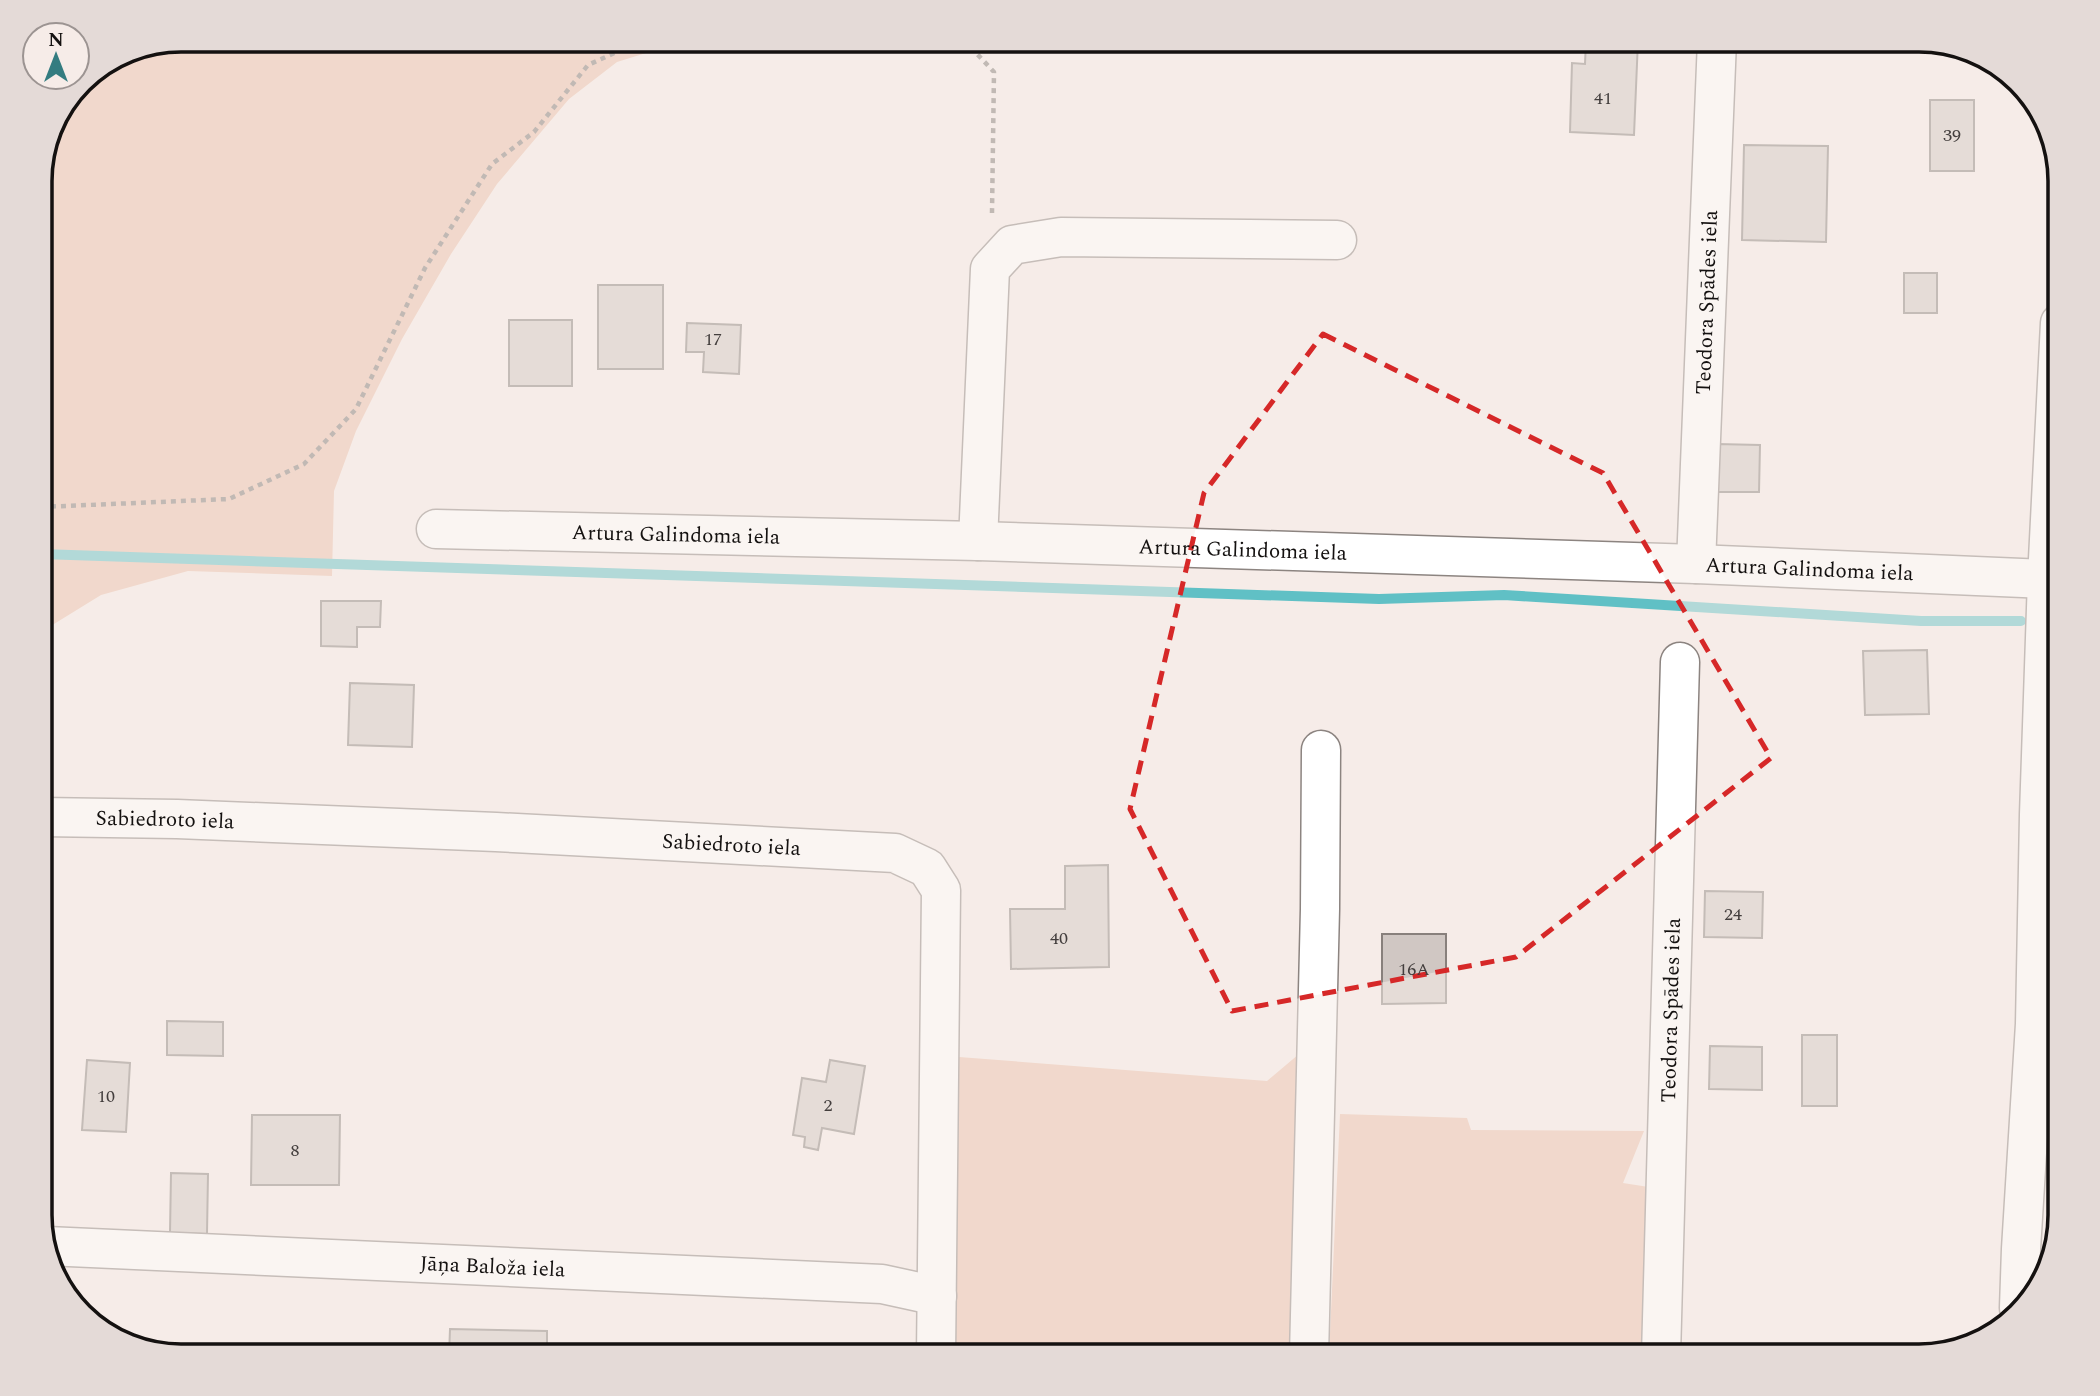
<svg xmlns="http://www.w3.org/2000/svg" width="2100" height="1396" font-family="Spectral,serif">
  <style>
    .green { fill: #ebbfab }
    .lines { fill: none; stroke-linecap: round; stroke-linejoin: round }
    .stream { stroke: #60c0c5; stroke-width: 10 }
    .building { fill: #d0c7c3; stroke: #88807c; stroke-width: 2 }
    .minor-casing { stroke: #8c8480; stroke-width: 41 }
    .path { stroke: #807a77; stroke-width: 4.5; stroke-dasharray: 5 5; stroke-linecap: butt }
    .minor { stroke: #fff; stroke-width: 38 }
    .marked { fill: none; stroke: #d62828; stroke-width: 5; stroke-dasharray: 14 9; stroke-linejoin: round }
    .labels { text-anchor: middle; stroke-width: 7; stroke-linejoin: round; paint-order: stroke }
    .number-label { font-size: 18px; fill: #433e3d }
    .street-label { font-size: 21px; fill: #141110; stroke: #f6ece8 }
    .rim { fill: none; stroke: #141110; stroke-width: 3.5 }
  </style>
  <rect width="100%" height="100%" fill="#f6ece8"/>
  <g class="green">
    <path d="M182,40H688L617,62L569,99L497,184L451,254L402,339L356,431L334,491L332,576L188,571L101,595L41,632V173L51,127L82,81L128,51Z"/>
    <path d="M1299,1054L1295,1356H955L959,1057L1267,1081Z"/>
    <path d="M1340,1114L1467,1118L1471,1130L1644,1131L1623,1183L1655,1188L1652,1349L1458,1344L1457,1356H1329Z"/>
  </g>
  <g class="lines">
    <path class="stream" d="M41,554L1379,599L1504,595L1921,621H2021"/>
  </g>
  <g class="building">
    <path d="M1586,40H1638L1634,135L1570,132L1572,63L1585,64Z"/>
    <rect x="1930" y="100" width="44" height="71"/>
    <path d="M1744,145L1828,146L1826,242L1742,240Z"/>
    <rect x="1904" y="273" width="33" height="40"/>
    <rect x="598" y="285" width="65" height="84"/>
    <rect x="509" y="320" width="63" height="66"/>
    <path d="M687,323L741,325L739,374L703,372L704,352H686Z"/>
    <path d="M1717,444L1760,445L1759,492H1716Z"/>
    <path d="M321,601H381L380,627H357V647L321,646Z"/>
    <path d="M1927,650L1929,714L1865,715L1863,651Z"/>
    <path d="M350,683L414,685L412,747L348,745Z"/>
    <path d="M1108,865L1109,967L1011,969L1010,909H1065V866Z"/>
    <path d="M1705,891L1763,892L1762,938L1704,937Z"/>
    <path d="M1382,934H1446V1003L1382,1004Z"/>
    <path d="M167,1021L223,1022V1056L167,1055Z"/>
    <rect x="1802" y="1035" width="35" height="71"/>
    <path d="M1710,1046L1762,1047V1090L1709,1089Z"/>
    <path d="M87,1060L130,1063L126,1132L82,1130Z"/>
    <path d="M830,1060L865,1066L854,1134L822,1128L818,1150L804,1147L805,1137L793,1135L802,1078L826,1082Z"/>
    <path d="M252,1115H340L339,1185H251Z"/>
    <path d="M171,1173L208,1174L207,1234L170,1233Z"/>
    <path d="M450,1329L547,1331V1356H449Z"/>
  </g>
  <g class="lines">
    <defs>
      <g id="minor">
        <path id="s1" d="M436,529L978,541L1696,564L2047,579"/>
        <path d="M978,541L990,269L1012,245L1061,237L1337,240"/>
        <path id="s2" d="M1696,564L1717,40"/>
        <path id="s3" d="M41,817L177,819L496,832L895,853L927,868L941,890L936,1356"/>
        <path id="s4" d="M47,1246L882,1284L937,1296"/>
        <path d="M2019,1308L2021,1249L2035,1024L2039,815L2047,579L2060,323"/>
        <path d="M1309,1356L1320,909L1321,750"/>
        <path id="s5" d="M1661,1356L1680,662"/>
      </g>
    </defs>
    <use href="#minor" class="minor-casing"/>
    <g class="path">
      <path d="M964,40L994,72L992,213"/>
      <path d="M41,507L229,499L304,464L356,409L425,268L492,164L534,132L588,65L643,40"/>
    </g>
    <use href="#minor" class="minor"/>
  </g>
  <path d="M0 0H2100V1396H0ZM1323,334L1603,473L1771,758L1516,957L1232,1011L1130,809L1204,493Z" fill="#f6ece8" fill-opacity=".55" fill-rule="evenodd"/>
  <path class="marked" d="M1323,334L1603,473L1771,758L1516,957L1232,1011L1130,809L1204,493Z"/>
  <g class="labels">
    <g class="number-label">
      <text x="1603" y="104">41</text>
      <text x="1952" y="141">39</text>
      <text x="713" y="345">17</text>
      <text x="1733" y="920">24</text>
      <text x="1059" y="944">40</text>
      <text x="1414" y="975">16A</text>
      <text x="106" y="1102">10</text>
      <text x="828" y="1111">2</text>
      <text x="295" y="1156">8</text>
    </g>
    <g class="street-label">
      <text dy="7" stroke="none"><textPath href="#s2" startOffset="262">Teodora Spādes iela</textPath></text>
      <text dy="7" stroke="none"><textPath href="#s1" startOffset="240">Artura Galindoma iela</textPath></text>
      <text dy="7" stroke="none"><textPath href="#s1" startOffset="807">Artura Galindoma iela</textPath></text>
      <text dy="7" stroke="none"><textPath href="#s1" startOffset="1374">Artura Galindoma iela</textPath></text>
      <text dy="7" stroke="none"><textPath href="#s3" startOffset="124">Sabiedroto iela</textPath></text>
      <text dy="7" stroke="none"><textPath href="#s3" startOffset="691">Sabiedroto iela</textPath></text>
      <text dy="7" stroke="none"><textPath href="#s5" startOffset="346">Teodora Spādes iela</textPath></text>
      <text dy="7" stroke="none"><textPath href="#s4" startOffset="446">Jāņa Baloža iela</textPath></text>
    </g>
  </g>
  <path d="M0 0H2100V1396H0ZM181 52H1919A129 129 0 0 1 2048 181V1215A129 129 0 0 1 1919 1344H181A129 129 0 0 1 52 1215V181A129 129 0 0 1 181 52Z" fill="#e4dad7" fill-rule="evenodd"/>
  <path class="rim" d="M181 52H1919A129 129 0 0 1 2048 181V1215A129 129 0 0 1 1919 1344H181A129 129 0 0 1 52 1215V181A129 129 0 0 1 181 52Z"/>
  <g transform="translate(56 56)"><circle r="33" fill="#f6ece8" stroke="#9c9492" stroke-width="2"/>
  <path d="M0-5L12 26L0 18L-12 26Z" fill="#337c80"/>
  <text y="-10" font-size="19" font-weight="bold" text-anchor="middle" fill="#141110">N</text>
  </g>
</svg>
